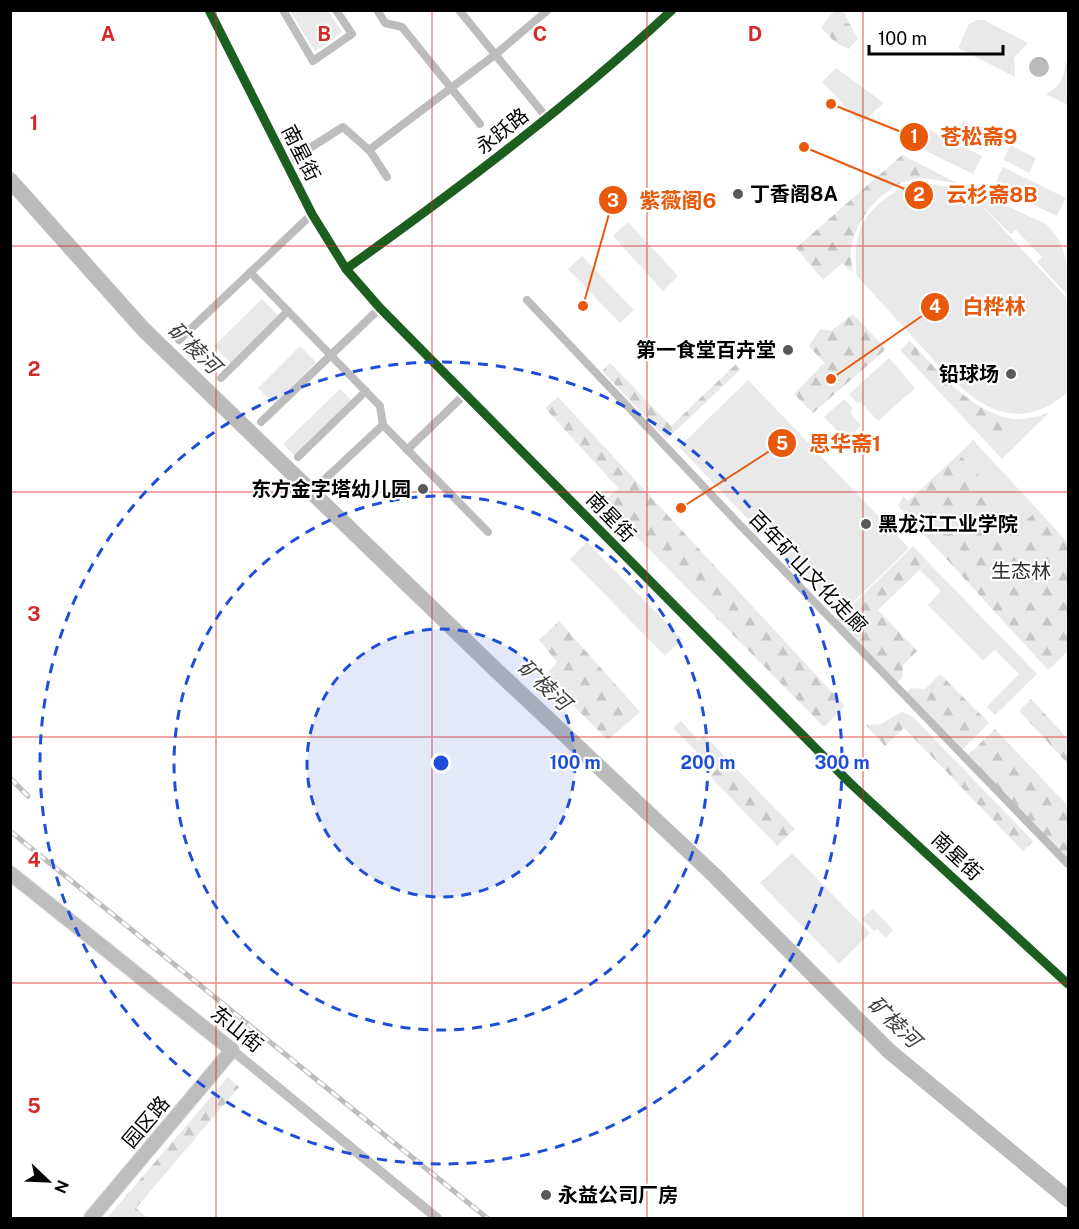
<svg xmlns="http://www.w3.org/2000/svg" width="1079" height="1229" font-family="'Public Sans','Noto Sans SC',sans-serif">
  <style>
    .green { fill: #e9e9e9 }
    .forest { fill: url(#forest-firs) }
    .water { fill: url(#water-ripples) }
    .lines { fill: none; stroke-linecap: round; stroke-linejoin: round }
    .river { stroke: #bbb; stroke-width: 16 }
    .highway-casing { stroke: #dbdbdb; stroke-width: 16 }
    .street { stroke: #bdbdbd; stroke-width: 8 }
    .secondary { stroke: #c0c0c0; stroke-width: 10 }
    .highway { stroke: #bdbdbd; stroke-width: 14 }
    .rail-casing { stroke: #bdbdbd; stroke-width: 5 }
    .rail { stroke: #fff; stroke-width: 3; stroke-dasharray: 9; stroke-linecap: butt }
    .cycleway-casing { stroke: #fff; stroke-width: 13 }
    .cycleway { stroke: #1b5e20; stroke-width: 9 }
    .grid { fill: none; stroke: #d62828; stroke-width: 1.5; stroke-opacity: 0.55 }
    .ring { fill: none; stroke: #1d4ed8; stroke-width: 3; stroke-dasharray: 10 8 }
    .poi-dot { fill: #595959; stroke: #fff; stroke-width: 2 }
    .labels { text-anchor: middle; stroke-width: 4.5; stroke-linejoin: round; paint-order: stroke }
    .street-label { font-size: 20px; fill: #000; stroke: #fff }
    .poi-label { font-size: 20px; font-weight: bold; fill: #000; stroke: #fff; text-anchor: start }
    .park-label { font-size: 20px; fill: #2e2e2e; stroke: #fff }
    .water-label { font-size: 21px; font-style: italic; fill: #3f3f3f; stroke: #fff }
    .grid-label { font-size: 20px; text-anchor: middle; font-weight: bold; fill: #d62828; stroke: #fff; stroke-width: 4.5; stroke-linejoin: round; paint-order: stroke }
    .centre { fill: #1d4ed8; stroke: #fff; stroke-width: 3 }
    .ring-label { font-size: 18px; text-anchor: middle; font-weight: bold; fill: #1d4ed8; stroke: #fff; stroke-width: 4.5; stroke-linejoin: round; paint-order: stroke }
    .leader { fill: none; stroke: #e8590c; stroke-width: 2 }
    .callout-dot { fill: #e8590c; stroke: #fff; stroke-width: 2 }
    .mark-label { font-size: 18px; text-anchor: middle; font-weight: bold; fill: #fff }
    .callout-label { font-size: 21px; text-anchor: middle; font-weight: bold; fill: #e8590c; stroke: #fff; stroke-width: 4.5; stroke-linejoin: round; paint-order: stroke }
  </style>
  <defs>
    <pattern id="forest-firs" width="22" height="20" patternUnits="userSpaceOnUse" patternTransform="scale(1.5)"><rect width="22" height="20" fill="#e9e9e9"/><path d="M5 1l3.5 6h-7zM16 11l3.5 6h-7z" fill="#c6c6c6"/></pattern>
    <pattern id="water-ripples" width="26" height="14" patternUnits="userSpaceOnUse" patternTransform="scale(1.5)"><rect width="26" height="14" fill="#bbb"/><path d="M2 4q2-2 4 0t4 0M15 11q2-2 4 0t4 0" fill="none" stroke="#9f9f9f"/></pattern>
  </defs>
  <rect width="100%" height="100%" fill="#fff"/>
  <g class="green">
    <path d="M290,11H328L342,32L315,51Z"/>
    <path d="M835,11H843L850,24L827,19Z"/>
    <path d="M977,20H984L1028,43L1014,58L1015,77L958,48L969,24Z"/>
    <path d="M1065,62L1068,64V105L1046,94C1060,86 1065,78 1065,62Z"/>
    <path d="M836,68L884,103L861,123L822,82Z"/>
    <path d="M963,121L990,134L981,150L955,137Z"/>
    <path d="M921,126L982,156L973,174L912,144Z"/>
    <path d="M1010,145L1036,158L1029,173L1004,160Z"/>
    <path d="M1003,167L1066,198L1057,216L994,186Z"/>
    <path d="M916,182L960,189L979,203L957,183L1046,224C1067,244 1069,268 1068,296L1037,262L1042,257L1016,230L1011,234L979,203L1068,299V392C1007,445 962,391 920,345C899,322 878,299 857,276C850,226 870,201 916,182Z"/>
    <path d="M628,222L678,276L663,291L613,236Z"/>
    <path d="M582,256L634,310L620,323L568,269Z"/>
    <path d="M262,299L279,316L231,363L214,346Z"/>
    <path d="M910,341L959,394L993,423L1024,425L1049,413L1002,459L900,350Z"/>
    <path d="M300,346L316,362L274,404L258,388Z"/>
    <path d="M889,358L915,388L878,421L861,402L857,403L849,394Z"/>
    <path d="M748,380L909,548L840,615L679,447Z"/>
    <path d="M340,389L351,400L295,456L283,444Z"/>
    <path d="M844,399L852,407L851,414L861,425L847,441L824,417Z"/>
    <path d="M973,440L1038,510L1023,524L959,454Z"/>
    <path d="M587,542L682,639L665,656L570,559Z"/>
    <path d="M928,562L1037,674L995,715L987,707L1019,674L995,650L983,661L928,605L941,591L920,570Z"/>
    <path d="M681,721L698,740L704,735L727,759L715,770L673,728Z"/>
    <path d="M792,853L870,933L839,964L760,883Z"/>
    <path d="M873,909L893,930L886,938L877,929L874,931L862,919Z"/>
  </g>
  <g class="forest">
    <path d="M827,19L850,24L858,39L848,49L835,42L821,28Z"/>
    <path d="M902,155L957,183C944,182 927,177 914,179C884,185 854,219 851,250C850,257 852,266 853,273L842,263L823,280L796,248Z"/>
    <path d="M853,314L886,349L813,413L794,394L824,363L809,346L820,329L831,331Z"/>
    <path d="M910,341C936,369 968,409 1008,418C1022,421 1036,417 1049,413C1032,421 1011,434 992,430C972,426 920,363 904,346Z"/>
    <path d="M610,363L671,426L736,364L741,369L667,439L602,371Z"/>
    <path d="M558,397L845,706L824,727L603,503L618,488L545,408Z"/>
    <path d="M959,454L1023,523L1038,510L1068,543V651L1048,670L898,506L903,496L908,501Z"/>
    <path d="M913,546L928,562L878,610L917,651L903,665L902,678L897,682L837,620Z"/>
    <path d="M559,621L640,712L608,740L544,677L557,662L539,640Z"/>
    <path d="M940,674L989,723L962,750L906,693L911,688L925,689Z"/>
    <path d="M1031,699L1068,739V764L1019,711Z"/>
    <path d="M902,712L913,717L1033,841L1023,851L904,728L885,746L866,725L881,724Z"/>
    <path d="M995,729L1068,806V861L967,756Z"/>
    <path d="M727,759L795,829L777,846L710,776Z"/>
    <path d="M228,1077L239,1087L136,1208L148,1218H107Z"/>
  </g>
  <circle class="water" cx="1039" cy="67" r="10"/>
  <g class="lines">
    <path class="river" d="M10,180L144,330L496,670L714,875L889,1051L1068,1199"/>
    <defs>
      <path id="highway" d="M10,873L232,1050L91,1218"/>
    </defs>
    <use href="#highway" class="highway-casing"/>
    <g class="street">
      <path d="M283,10L313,61L352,34L336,10"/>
      <path d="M377,10L385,23L402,27L480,124"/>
      <path d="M459,10L547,118"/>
      <path d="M369,150L496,54L548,10"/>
      <path d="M286,163L343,127L370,151L387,177"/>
      <path d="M250,272L380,406L383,425L488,532"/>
      <path d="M527,300L739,524L1068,864"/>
      <path d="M179,340L312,214"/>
      <path d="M221,378L288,311"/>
      <path d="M261,422L380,308"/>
      <path d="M407,450L465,394"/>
      <path d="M298,457L366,391"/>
      <path d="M324,480L383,425"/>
    </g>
    <g class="secondary">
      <path d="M209,10L312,214L346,269L380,308L850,783L1068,984"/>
      <path d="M346,269C459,188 570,105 672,10"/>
      <path d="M232,1050L437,1218"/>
    </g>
    <use href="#highway" class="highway"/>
    <defs>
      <g id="rail">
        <path d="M10,778L28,796"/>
        <path d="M10,831L487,1218"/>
      </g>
    </defs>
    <use href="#rail" class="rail-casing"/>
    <use href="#rail" class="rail"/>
    <defs>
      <g id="cycleway">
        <path d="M209,10L312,214L346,269L380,308L850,783L1068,984"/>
        <path d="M346,269C459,188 570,105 672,10"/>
      </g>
    </defs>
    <use href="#cycleway" class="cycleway-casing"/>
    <use href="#cycleway" class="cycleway"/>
  </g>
  <path class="grid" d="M216,10V1218M432,10V1218M647,10V1218M863,10V1218M10,246H1068M10,492H1068M10,737H1068M10,983H1068"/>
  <circle cx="441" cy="763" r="134" fill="#1d4ed8" fill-opacity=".12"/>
  <g class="ring">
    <circle cx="441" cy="763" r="134"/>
    <circle cx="441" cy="763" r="267"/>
    <circle cx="441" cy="763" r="401"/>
  </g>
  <g class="poi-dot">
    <circle cx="738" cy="194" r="6"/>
    <circle cx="788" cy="350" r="6"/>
    <circle cx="1011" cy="374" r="6"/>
    <circle cx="423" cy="489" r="6"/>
    <circle cx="866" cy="524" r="6"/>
    <circle cx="546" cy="1195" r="6"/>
  </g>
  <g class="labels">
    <g class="street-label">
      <text transform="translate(502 131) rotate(-38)" y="7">永跃路</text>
      <text transform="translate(301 153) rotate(63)" y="7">南星街</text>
      <text transform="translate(611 517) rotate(46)" y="7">南星街</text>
      <text transform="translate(808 572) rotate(46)" y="7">百年矿山文化走廊</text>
      <text transform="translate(957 856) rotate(43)" y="7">南星街</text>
      <text transform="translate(237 1029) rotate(39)" y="7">东山街</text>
      <text transform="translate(146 1122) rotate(-50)" y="7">园区路</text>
    </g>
    <g class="poi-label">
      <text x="750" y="201">丁香阁8A</text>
      <text x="776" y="357" text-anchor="end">第一食堂百卉堂</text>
      <text x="999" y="381" text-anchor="end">铅球场</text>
      <text x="411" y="496" text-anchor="end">东方金字塔幼儿园</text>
      <text x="878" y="531">黑龙江工业学院</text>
      <text x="558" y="1202">永益公司厂房</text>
    </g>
    <g class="park-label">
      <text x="1021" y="578">生态林</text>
    </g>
    <g class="water-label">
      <text transform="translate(194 348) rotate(44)" y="7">矿棱河</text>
      <text transform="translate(544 685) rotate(43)" y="7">矿棱河</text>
      <text transform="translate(894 1022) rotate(44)" y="7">矿棱河</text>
    </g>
  </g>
  <g class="grid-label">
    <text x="108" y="41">A</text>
    <text x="324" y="41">B</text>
    <text x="540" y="41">C</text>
    <text x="755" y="41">D</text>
    <text x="34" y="130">1</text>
    <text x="34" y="376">2</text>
    <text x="34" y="621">3</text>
    <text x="34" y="867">4</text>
    <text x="34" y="1113">5</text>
  </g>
  <circle cx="441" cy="763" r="9" class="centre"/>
  <g class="ring-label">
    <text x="575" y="769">100 m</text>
    <text x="708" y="769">200 m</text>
    <text x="842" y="769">300 m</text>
  </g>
  <path class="leader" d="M831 104L914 137M804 147L919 195M583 306L613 200M831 379L935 307M681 508L782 443"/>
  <g class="callout-dot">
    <circle cx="831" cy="104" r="6"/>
    <circle cx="804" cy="147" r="6"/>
    <circle cx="583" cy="306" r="6"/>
    <circle cx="831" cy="379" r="6"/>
    <circle cx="681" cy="508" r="6"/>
    <circle cx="914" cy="137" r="15"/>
    <circle cx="919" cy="195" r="15"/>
    <circle cx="613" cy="200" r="15"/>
    <circle cx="935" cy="307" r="15"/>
    <circle cx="782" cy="443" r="15"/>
  </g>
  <g class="mark-label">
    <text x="914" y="143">1</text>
    <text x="919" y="201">2</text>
    <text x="613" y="207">3</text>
    <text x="935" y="313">4</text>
    <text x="782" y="450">5</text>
  </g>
  <g class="callout-label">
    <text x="979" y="144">苍松斋9</text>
    <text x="992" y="202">云杉斋8B</text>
    <text x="678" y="208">紫薇阁6</text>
    <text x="994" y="314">白桦林</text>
    <text x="845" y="451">思华斋1</text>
  </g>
  <rect width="1079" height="1229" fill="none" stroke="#000000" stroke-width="24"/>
  <g transform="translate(48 1181) rotate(113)" stroke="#ffffff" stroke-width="4.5" paint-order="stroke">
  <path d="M0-4.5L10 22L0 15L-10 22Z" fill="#000000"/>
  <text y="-9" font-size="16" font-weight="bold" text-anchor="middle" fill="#000000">N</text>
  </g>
  <path d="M869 45v9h134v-9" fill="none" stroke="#000000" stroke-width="3"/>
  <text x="878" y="45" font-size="18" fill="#000000" stroke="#ffffff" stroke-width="4.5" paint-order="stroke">100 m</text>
</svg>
